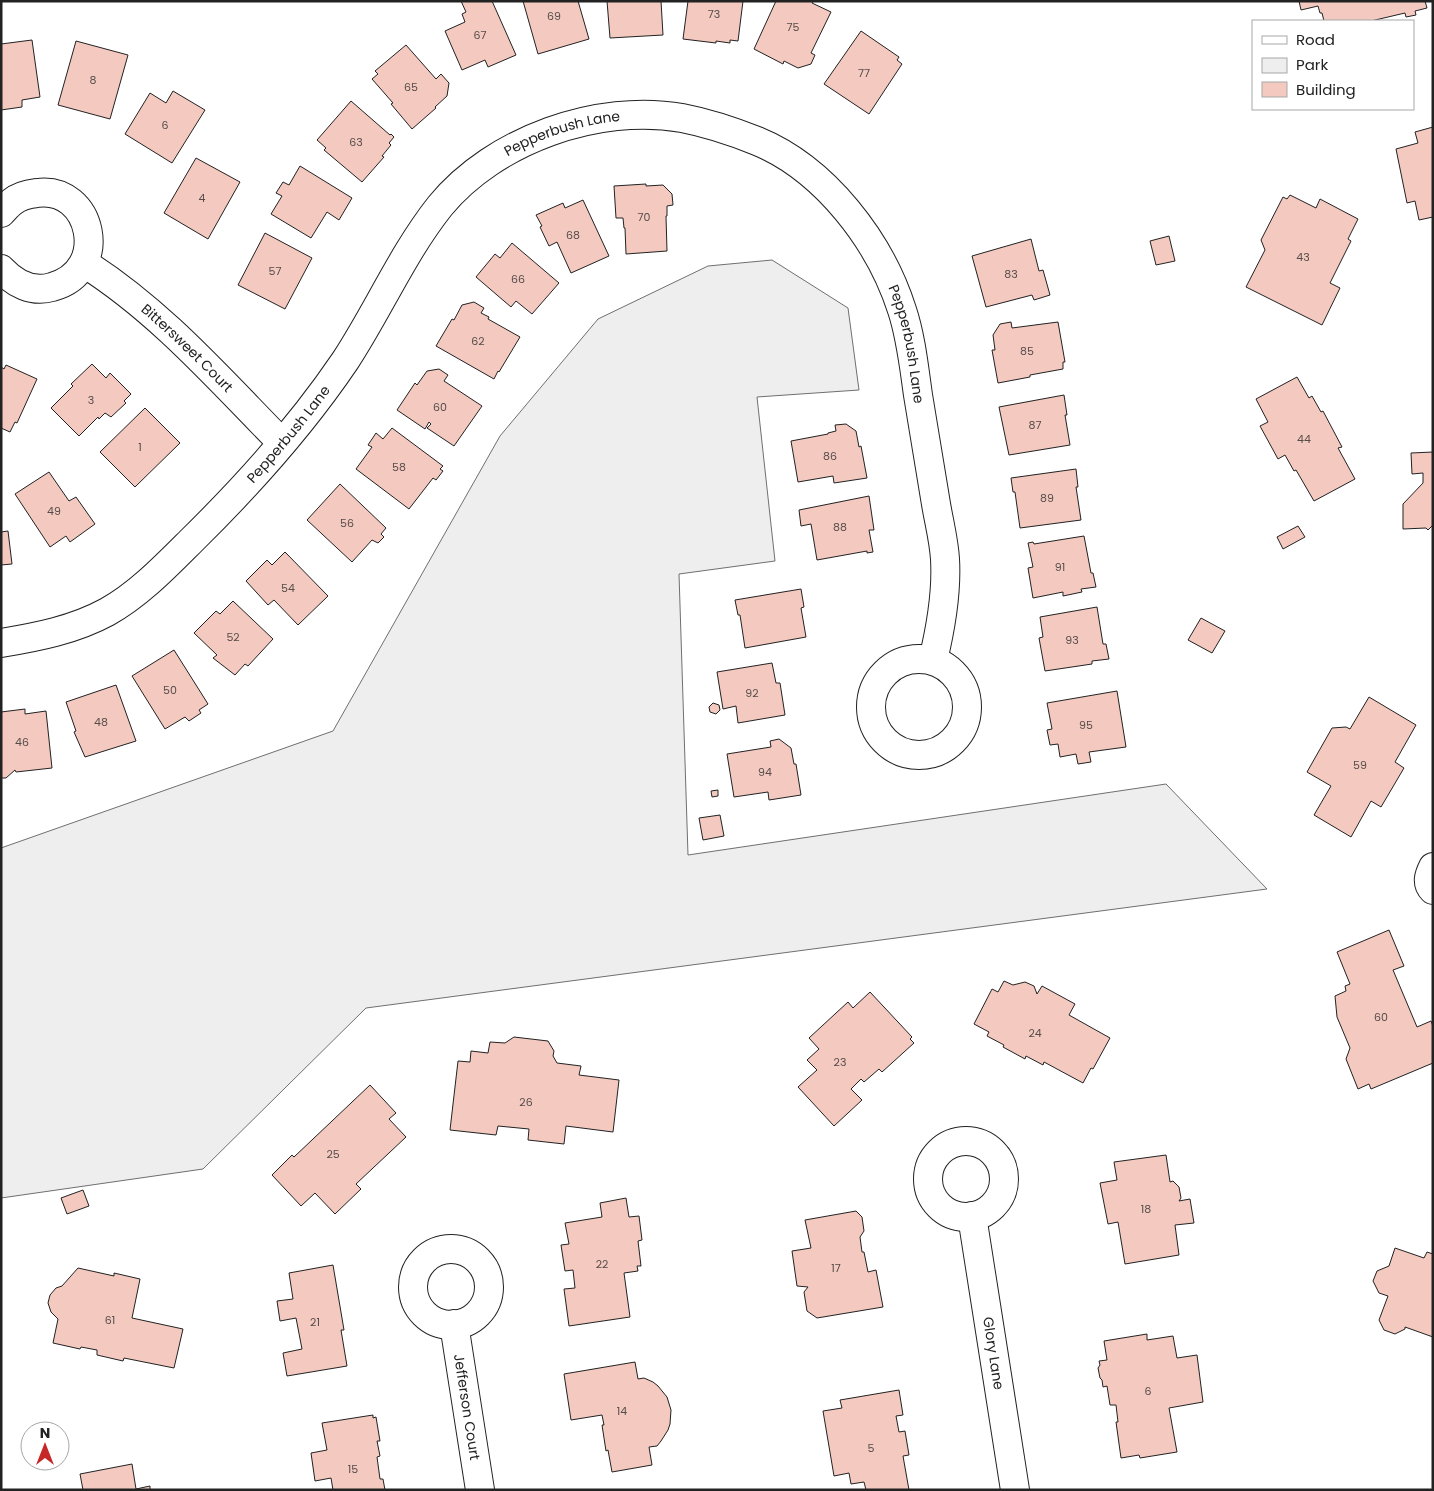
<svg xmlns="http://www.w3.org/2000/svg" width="1434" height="1491" font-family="Poppins,sans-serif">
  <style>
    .green { fill: #eee; stroke: #6f6f6f }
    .building { fill: #f3c9c0; stroke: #222 }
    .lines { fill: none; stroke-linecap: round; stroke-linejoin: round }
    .minor-casing { stroke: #222; stroke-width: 30 }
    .minor { stroke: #fff; stroke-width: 28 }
    .labels { text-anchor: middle; stroke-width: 4; stroke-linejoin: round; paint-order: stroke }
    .number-label { font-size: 11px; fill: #564c4a }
    .street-label { font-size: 14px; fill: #222; stroke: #fff }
  </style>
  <rect width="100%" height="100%" fill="#fff"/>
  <path class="green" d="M772,260L848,308L859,390L757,397L775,561L679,574L688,855L1166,784L1267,889L366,1008L203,1169L1,1198V848L333,731L500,436L598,319L708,266Z"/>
  <g class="building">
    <path d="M461,1H492L516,55L488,67L485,60L462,70L445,31L465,22L462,14L466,12Z"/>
    <path d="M523,1H578L589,39L538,54Z"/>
    <path d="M607,1H661L663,35L610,38Z"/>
    <path d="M688,1H743L738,41L730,40V43L716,41V43L683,39Z"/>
    <path d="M776,1H813L812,3L831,12L811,53L815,55L811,64L798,68L784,61L783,64L754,49Z"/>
    <path d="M1299,1H1425L1427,8L1415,11L1416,15L1406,17L1405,13L1371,21H1324L1322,13H1320L1318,6L1301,10Z"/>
    <path d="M861,31L899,57L897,60L902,64L869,114L824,84Z"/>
    <path d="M32,40L40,97L22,100V107L1,110V44Z"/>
    <path d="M76,41L128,55L110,119L58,105Z"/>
    <path d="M406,45L436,79L441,74L449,83L447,96L435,107L436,108L412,129L391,104L393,103L372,79L378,74L375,71Z"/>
    <path d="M173,91L205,110L172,163L125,134L150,93L166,103Z"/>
    <path d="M351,101L390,135L391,134L394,137L389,143L391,145L382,156L384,157L362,182L324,150L326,148L317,140Z"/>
    <path d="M1433,127V217L1419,220L1415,201L1407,203L1396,149L1418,143L1415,132Z"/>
    <path d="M196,158L240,182L208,239L164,213Z"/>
    <path d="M300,166L352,198L339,220L327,212L311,238L271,214L282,196L276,193L283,182L289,185Z"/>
    <path d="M646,184V186L663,185L672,194L673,205L667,206V216H666L667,251L626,254L625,228H624L623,218H616L614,186Z"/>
    <path d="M1290,195L1316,208L1320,199L1358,219L1348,239L1351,241L1330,283L1340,288L1322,325L1246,287L1265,250L1261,240L1283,197L1287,199Z"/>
    <path d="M583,200L609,256L571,273L557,242L549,246L540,227L542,226L536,215L563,203L565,208Z"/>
    <path d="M265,233L312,258L285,309L238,285Z"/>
    <path d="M1169,236L1175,261L1156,265L1150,241Z"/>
    <path d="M1031,239L1039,271L1043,270L1050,295L1034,300L1032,295L986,307L972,256Z"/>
    <path d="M512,243L559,283L532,314L516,301L511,307L476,277L495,254L500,258Z"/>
    <path d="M474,302L484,308L481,313L489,317L488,319L520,337L499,372L498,371L494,379L436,346L452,319L454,320L462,305Z"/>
    <path d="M1011,322L1012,328L1058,322L1065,362H1063V369L1030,375V377L998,383L992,350H995L993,335L1000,324Z"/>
    <path d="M92,364L106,378L110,373L131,394L124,401L126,403L111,417L105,413L99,419L98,417L79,436L51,408L73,386L71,384Z"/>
    <path d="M6,365L37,379L17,423L15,422L10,432L1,428V367L4,369Z"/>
    <path d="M439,369L448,375L444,381L482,406L454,446L427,428L431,424L429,422L425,429L397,410L415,383L417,385L427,371Z"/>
    <path d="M1297,377L1309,398L1312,396L1321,412L1323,411L1342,447L1338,448L1355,479L1314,501L1296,470L1294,471L1285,455L1278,459L1260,426L1268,422L1256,399Z"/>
    <path d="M1064,395L1067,415H1065L1070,445L1009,455L999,407Z"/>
    <path d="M145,408L180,443L135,487L100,452Z"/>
    <path d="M846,424L856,431L859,447L861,446L867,478L834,483L833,476L798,482L791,441L828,434V433L836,431L835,425Z"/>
    <path d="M392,428L443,466L440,469L443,471L436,480L433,478L409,509L356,469L372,447L368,445L376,433L383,439Z"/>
    <path d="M1433,452V525L1428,530L1426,528L1403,529V504L1423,483V473L1412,474L1411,453Z"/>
    <path d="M1076,469L1078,487H1076L1081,520L1020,528L1015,492H1013L1011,478Z"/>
    <path d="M49,472L69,501L76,497L95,524L70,542L66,536L50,547L15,494Z"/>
    <path d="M340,484L386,528L381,534L384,537L378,543L372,540L352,562L307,520Z"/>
    <path d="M869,496L874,530H869L873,552L867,553V551L817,560L811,524L801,526L799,510Z"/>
    <path d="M1298,526L1305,537L1283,549L1277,537Z"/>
    <path d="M8,531L12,564L1,565V532Z"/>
    <path d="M1084,536L1091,573H1093L1096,587L1081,589L1082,592L1063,596V592L1033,598L1028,568L1033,567L1028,543L1033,542L1034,544Z"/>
    <path d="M285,552L328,596L298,625L274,600L268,605L246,581L267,560L272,565Z"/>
    <path d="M801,589L804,607L801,608L806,637L745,648L740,615H738L735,600Z"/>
    <path d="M233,601L273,639L248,666L245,664L235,675L213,658L217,655L194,633L216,611L220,614Z"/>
    <path d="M1097,607L1103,644H1106L1109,659L1092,661V664L1045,671L1039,638L1043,637L1040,617Z"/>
    <path d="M1201,618L1225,631L1212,653L1188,640Z"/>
    <path d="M174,650L208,704L199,710L201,713L189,721L185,717L165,729L132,676Z"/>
    <path d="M772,663L776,683H780L785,715L738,723L736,706L723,709L717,672Z"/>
    <path d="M116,685L136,741L85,757L74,732L76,731L66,702Z"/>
    <path d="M1117,691L1126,747L1089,752L1091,762L1078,764L1076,754L1060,757L1058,744L1050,745L1047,730L1052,729L1047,703Z"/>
    <path d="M1369,697L1416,725L1395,762L1404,768L1381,807L1371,801L1351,837L1314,815L1331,786L1307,772L1332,728L1346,727L1350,729Z"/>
    <path d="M713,703L719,705L720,710L716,714L710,712L709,707Z"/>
    <path d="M25,709V714L46,711L52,768L16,772L15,770L6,778H1V712Z"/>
    <path d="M779,739L791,748L794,764H796L801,795L769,800L768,792L734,797L727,754L771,747L770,741Z"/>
    <path d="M718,790V796L712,797L711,791Z"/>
    <path d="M720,815L724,836L703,840L699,818Z"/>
    <path d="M1389,930L1404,966L1393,970L1417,1027L1431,1021L1433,1026V1063L1371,1089L1369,1084L1358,1089L1346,1059L1350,1048L1337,1017L1335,996L1346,991L1345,986L1350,984L1337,952Z"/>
    <path d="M1004,981L1013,985L1025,982L1034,986L1037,994L1042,986L1075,1004L1069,1015L1110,1038L1093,1069L1091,1068L1083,1083L1044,1062L1043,1065L1026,1056L1025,1059L1003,1047L1004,1045L987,1036L989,1032L974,1024L992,989L998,992Z"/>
    <path d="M870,992L912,1037L910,1039L914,1043L882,1072L879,1069L864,1082L861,1079L851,1089L862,1100L834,1126L798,1087L817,1070L807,1060L819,1049L809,1038L848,1002L853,1008Z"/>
    <path d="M514,1037L548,1041L554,1051L553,1056L557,1063L581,1066L579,1075L619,1080L613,1132L566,1126L564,1144L528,1140L529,1129L498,1126L496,1135L450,1130L458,1061L470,1062L471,1051L488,1053L490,1042L505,1043Z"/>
    <path d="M370,1085L396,1113L389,1119L406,1137L356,1184L361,1189L335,1214L315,1193L301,1206L272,1175L292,1155L294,1157Z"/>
    <path d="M1166,1155L1170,1182L1173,1181L1179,1187L1181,1198L1179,1201L1190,1199L1194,1223L1175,1225L1179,1255L1125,1264L1118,1222L1108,1224L1100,1183L1117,1180L1114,1162Z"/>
    <path d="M83,1190L89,1206L67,1214L61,1198Z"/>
    <path d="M626,1198L629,1217L639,1216L642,1240L638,1241L641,1266H637L638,1271L624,1273L630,1317L569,1326L564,1289L575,1288L573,1270L565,1271L561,1245L569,1244L565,1223L602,1217L600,1203Z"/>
    <path d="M856,1211L862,1217L864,1231L860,1237L862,1252H864L868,1272L876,1270L883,1307L817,1318L807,1311L804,1292L808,1287L797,1286L792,1251L811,1248L805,1220Z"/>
    <path d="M1395,1248L1424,1258L1427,1252L1433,1254V1337L1405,1327V1329L1395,1334L1384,1330L1379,1320L1388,1296L1379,1293L1373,1281L1377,1271L1389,1266Z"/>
    <path d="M333,1265L344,1330H341L347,1366L287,1376L283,1353L302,1349L296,1318L280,1321L277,1301L293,1299L289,1273Z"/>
    <path d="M78,1268L114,1276V1273L140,1279L132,1318L183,1329L174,1368L124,1358L123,1361L97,1355V1350L81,1347L80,1349L53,1343L58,1319L51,1312L48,1303L50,1295L56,1288L62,1286Z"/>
    <path d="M1147,1334V1340L1173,1336L1177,1358L1197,1355L1203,1402L1169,1408L1177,1452L1140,1458L1139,1455L1121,1458L1116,1422H1118L1116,1405H1110L1107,1386L1103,1387L1102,1380L1100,1378L1098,1368L1100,1365L1099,1361L1107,1360L1104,1341Z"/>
    <path d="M635,1362L638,1379L644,1378L653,1382L658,1386L667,1397L671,1410L670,1424L668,1430L661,1441L657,1446L649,1447L652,1465L612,1472L608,1450L606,1451L602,1425H604L602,1415L571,1420L564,1374Z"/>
    <path d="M899,1390L903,1415L896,1416L899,1432L905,1431L909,1455L903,1456L909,1490H866L864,1482L851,1484L849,1473L834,1476L823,1411L842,1408L840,1400Z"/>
    <path d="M373,1415V1418L376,1417L380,1441H377L380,1456L377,1457L380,1479H383L385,1490H333L331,1478L315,1481L311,1453L327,1450L322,1423Z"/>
    <path d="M132,1464L136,1489L150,1486V1490H83L80,1474Z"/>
  </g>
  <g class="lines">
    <defs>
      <g id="minor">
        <path d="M1,213C5,209 8,205 12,202C19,196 28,194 37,193C92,185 112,271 52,287C32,293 14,283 1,269"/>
        <path id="s1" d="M84,263C160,311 219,379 282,443"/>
        <path id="s2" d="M1,643C37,637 74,630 107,612C138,595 166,566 191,541C247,486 301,426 345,361C378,311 402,254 440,206C494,140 598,103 682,118C708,123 732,131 757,141C825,169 880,241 902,310C911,337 914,367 918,395C924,432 930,468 936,504C939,522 944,541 945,559C947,593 941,627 933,660"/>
        <circle cx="919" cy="707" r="48"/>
        <path d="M1433,867C1429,875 1426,883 1433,890"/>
        <circle cx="966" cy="1179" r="38"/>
        <path id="s3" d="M972,1216L1015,1490"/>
        <circle cx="451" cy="1287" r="38"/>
        <path id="s4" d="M454,1324L480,1490"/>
      </g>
    </defs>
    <use href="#minor" class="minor-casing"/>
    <use href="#minor" class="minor"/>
  </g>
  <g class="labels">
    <g class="number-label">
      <text x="714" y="18">73</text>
      <text x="554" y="20">69</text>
      <text x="793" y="31">75</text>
      <text x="480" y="39">67</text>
      <text x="864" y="77">77</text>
      <text x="93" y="84">8</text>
      <text x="411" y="91">65</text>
      <text x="165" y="129">6</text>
      <text x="356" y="146">63</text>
      <text x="202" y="202">4</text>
      <text x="644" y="221">70</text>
      <text x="573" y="239">68</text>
      <text x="1303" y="261">43</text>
      <text x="275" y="275">57</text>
      <text x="1011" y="278">83</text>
      <text x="518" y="283">66</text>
      <text x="478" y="345">62</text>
      <text x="1027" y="355">85</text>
      <text x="91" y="404">3</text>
      <text x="440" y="411">60</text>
      <text x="1035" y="429">87</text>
      <text x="1304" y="443">44</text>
      <text x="140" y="451">1</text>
      <text x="830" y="460">86</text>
      <text x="399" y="471">58</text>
      <text x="1047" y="502">89</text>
      <text x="54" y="515">49</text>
      <text x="347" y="527">56</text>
      <text x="840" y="531">88</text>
      <text x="1060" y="571">91</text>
      <text x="288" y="592">54</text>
      <text x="233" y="641">52</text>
      <text x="1072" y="644">93</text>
      <text x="170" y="694">50</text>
      <text x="752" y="697">92</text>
      <text x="101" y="726">48</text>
      <text x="1086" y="729">95</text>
      <text x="22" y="746">46</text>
      <text x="1360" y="769">59</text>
      <text x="765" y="776">94</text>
      <text x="1381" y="1021">60</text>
      <text x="1035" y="1037">24</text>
      <text x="840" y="1066">23</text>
      <text x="526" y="1106">26</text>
      <text x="333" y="1158">25</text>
      <text x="1146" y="1213">18</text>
      <text x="602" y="1268">22</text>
      <text x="836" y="1272">17</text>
      <text x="110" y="1324">61</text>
      <text x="315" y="1326">21</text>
      <text x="1148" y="1395">6</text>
      <text x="622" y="1415">14</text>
      <text x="871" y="1452">5</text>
      <text x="353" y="1473">15</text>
    </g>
    <g class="street-label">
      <text dy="5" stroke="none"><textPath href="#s2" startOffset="786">Pepperbush Lane</textPath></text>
      <text dy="5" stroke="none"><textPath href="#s2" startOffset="1251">Pepperbush Lane</textPath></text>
      <text dy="5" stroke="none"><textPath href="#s1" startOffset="134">Bittersweet Court</textPath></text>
      <text dy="5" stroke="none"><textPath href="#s2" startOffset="366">Pepperbush Lane</textPath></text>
      <text dy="5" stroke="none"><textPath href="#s3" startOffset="139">Glory Lane</textPath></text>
      <text dy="5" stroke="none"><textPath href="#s4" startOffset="84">Jefferson Court</textPath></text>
    </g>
  </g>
  <rect width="1434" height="1491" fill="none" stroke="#222222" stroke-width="5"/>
  <rect x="1252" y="20" width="162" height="90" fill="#ffffff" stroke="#a7a7a7"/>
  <rect x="1262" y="36" width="25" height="8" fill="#ffffff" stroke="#a7a7a7"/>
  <text x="1296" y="45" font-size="15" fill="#222222">Road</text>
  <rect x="1262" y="58" width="25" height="15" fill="#eeeeee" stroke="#a7a7a7"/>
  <text x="1296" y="70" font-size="15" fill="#222222">Park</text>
  <rect x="1262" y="82" width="25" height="15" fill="#f3c9c0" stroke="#a7a7a7"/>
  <text x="1296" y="95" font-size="15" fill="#222222">Building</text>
  <g transform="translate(45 1446)"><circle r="24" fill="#ffffff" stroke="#a7a7a7"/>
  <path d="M0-4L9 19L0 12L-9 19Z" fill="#c62828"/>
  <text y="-8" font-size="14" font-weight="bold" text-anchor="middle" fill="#222222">N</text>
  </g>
</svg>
